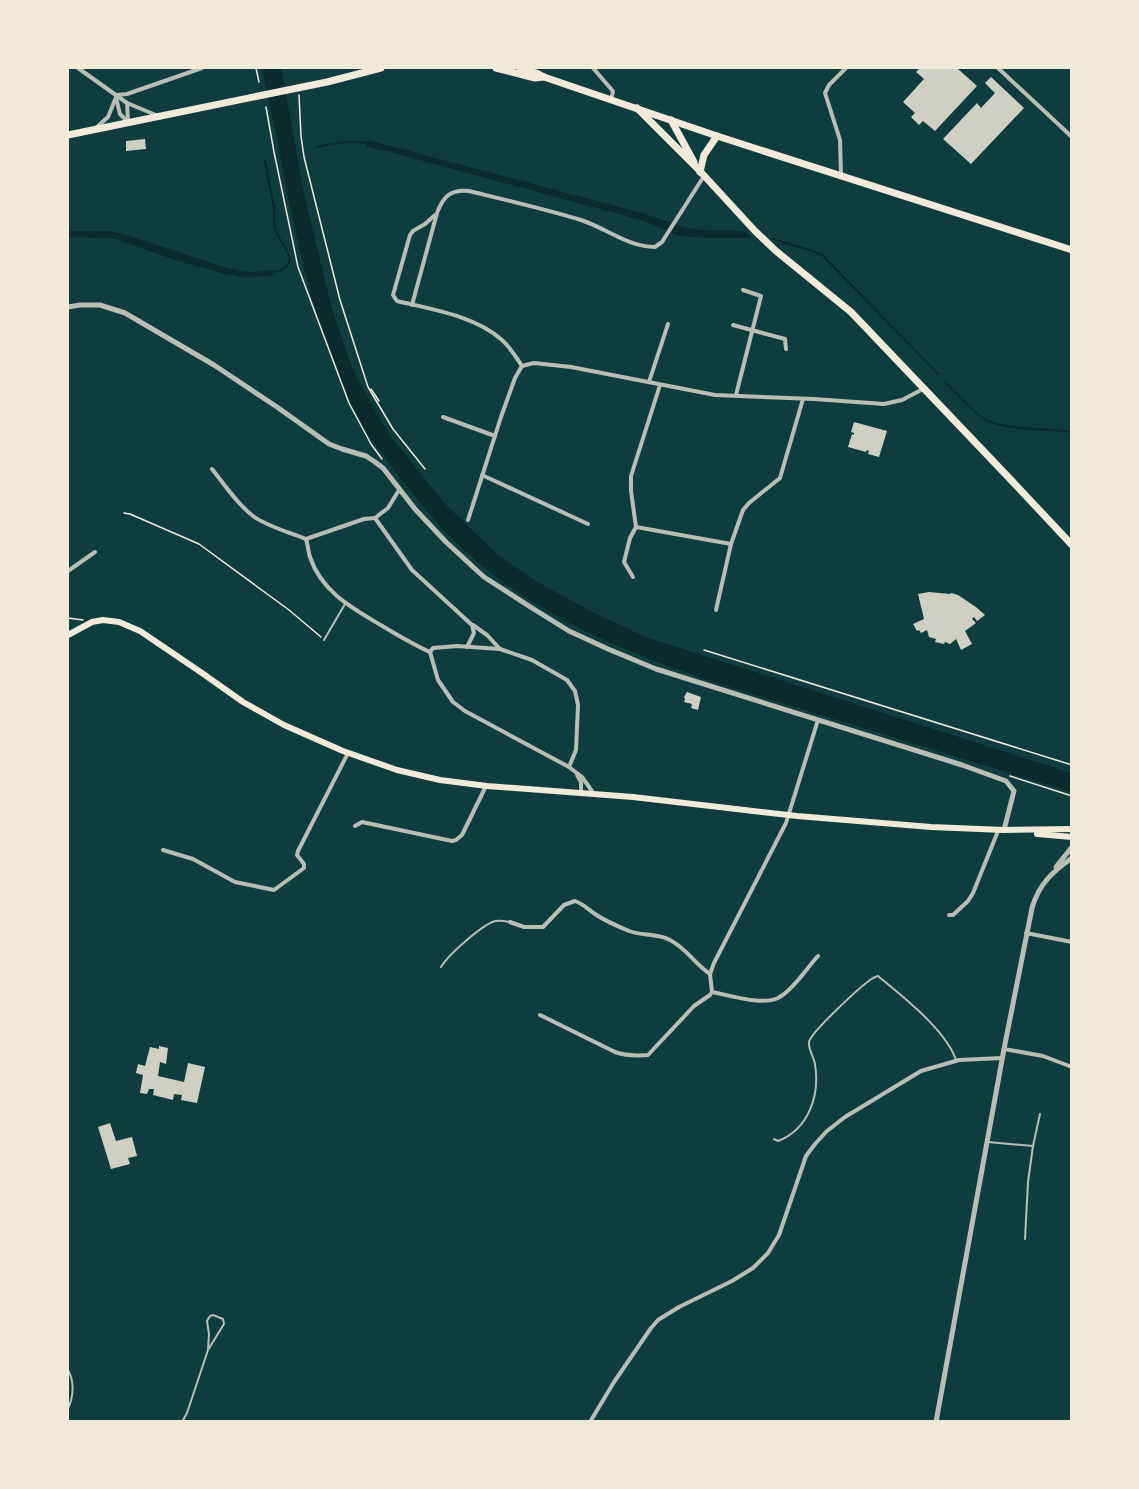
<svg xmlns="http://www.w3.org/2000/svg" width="1139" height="1489" font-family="Rubik,sans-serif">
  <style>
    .water { fill: #0a2a2b }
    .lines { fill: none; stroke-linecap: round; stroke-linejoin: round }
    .stream { stroke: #0a2a2b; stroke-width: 2 }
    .building { fill: #cfcfc3 }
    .path { stroke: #f1e9da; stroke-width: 1.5 }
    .service { stroke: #b8beb3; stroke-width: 2 }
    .minor { stroke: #b8beb3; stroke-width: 4 }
    .tertiary { stroke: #b8beb3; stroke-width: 5 }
    .secondary { stroke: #f1e9da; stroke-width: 6 }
    .primary { stroke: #f1e9da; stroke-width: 7 }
  </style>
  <rect width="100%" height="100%" fill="#0f3d3e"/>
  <g class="water">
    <path d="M262,68H281L305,198L332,309L353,370L374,408L389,434L446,505L497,554L534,580L590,611L646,637L1071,773V792C986,766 900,739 814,713C700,678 581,645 486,569C455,544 428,514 404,483C388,462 372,442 359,419C314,335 294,231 277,138C272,114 266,91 262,68Z"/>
    <path d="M368,140L642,213L684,227L699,230L743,231L752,238H705L680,236L640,220L390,152L366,147Z"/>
    <path d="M68,231H110L120,233L218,265L240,271L253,272L274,270L275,275L245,278L224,274L175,260L116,239L68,237Z"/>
  </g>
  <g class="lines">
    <g class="stream">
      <path d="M317,147C334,143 350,140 368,143"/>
      <path d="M265,160C267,176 271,191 274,207C275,215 273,223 276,231C279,240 291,252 289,262C287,269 280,271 274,272"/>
      <path d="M773,239L813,251L822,255L938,374"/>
      <path d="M945,382C957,393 970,409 983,418C1003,431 1047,428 1072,432"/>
    </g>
  </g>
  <g class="building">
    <path d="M920,68H957L977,86L935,131L923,121L919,125L911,117L915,113L903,102L924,79L916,72Z"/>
    <path d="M991,77L1024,108L971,164L943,139L977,103L981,108L995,93L985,83Z"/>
    <path d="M145,139L146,149L126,151V141Z"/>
    <path d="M854,422L887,431L879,457L868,454L869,451L867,450L866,452L848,447L852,434L854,435V433L851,432Z"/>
    <path d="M929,592L950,594L951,593L958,595L976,607L985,615L977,621L974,617L972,619L976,623L965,631L972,644L961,650L956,639L950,644L945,642L944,644L935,642L936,639L929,637L927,630L921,633L919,630L917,631L913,624L924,619L918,594Z"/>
    <path d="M687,692L701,697L698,710L691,708L692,704L684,702L685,699L684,697Z"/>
    <path d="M159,1046L168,1048L166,1064L160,1062L158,1076L184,1082L188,1063L205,1067L197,1103L181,1100L182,1095L174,1094L173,1100L153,1095L154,1089H149L147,1094L140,1093L143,1075L136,1073L138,1064L145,1066L150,1047L159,1049Z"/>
    <path d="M110,1123L116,1141L132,1137L137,1156L128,1158L130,1164L111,1169L98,1127Z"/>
  </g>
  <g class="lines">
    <g class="path">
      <path d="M256,68L259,82"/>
      <path d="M299,95L301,136L304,157L340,300L368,387L393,429L425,469"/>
      <path d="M266,107L274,152L298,267L349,403L371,444L382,459"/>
      <path d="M371,389L379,401"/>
      <path d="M124,513L130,514L199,544L289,610L321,637"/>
      <path d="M68,618L83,620"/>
      <path d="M704,650L1072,765"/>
      <path d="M1010,776L1072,796"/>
    </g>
    <g class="service">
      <path d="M324,640L345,604"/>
      <path d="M441,967C448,955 482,925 495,921C500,920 505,921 510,922"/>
      <path d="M774,1139L778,1141C809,1129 820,1095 815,1064C814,1057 808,1049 809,1042C811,1032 859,988 870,980C874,977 874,977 878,976C903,997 946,1030 956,1060"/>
      <path d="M988,1142L1033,1146"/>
      <path d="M1025,1239L1028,1182L1033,1146L1040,1114"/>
      <path d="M68,1370C75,1383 74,1395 68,1409"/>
      <path d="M182,1422L187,1413L208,1350L224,1324L223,1319L213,1315L210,1316L207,1321L209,1334L208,1350"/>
    </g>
    <g class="minor">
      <path d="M78,68L127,103L156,115"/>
      <path d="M593,68L612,90L613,92L611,99"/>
      <path d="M998,68L1072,137"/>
      <path d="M117,95L127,94L202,68"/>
      <path d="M116,98L120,114L128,122"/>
      <path d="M127,103L128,121"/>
      <path d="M97,127L108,117L117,95"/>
      <path d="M841,175L840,140L825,93L829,85L846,68"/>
      <path d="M435,215L425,224L413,231L410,235L393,295L397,301C431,309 476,316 502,340C510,347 516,357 522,366"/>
      <path d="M412,305L437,213C443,197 450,189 469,191C506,200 545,209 581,220C608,229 626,246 655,247L662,242L704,176"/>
      <path d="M733,325L785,339L786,349"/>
      <path d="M522,366L534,363L571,367L715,395L814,399L884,404L902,400L923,389"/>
      <path d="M649,382L668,324"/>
      <path d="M660,385L631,476V491L636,527L731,544L743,510L749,503L780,478L803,399"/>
      <path d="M736,395L761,296L743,290"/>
      <path d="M443,417L495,436"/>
      <path d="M212,469C225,485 237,504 253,516C268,527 289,532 306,539"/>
      <path d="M482,475L588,524"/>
      <path d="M399,490L388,508L375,518L364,519L306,539C308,545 308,551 310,557C322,593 354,609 384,627C399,636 414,645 430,652L438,680L453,702L465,711L569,767L582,777L594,794"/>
      <path d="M375,518L412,570L472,625L474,633L467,647"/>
      <path d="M468,520L501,417L515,378L522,366"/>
      <path d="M68,571L95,552"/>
      <path d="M633,577L624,562L630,538L636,527"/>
      <path d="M716,610L731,544"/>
      <path d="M473,625L487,635L500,649"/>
      <path d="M430,652L433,648L457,646L500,649L532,660L567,680L575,691L578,705L576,750L569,767"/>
      <path d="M577,775L581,782V793"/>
      <path d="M355,826L362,822L452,841L456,840L462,835L486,786"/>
      <path d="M163,850L193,859L235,882L274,890L304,868V864L297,855L298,851L348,753"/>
      <path d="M949,915H953L968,901L973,893L998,831"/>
      <path d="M510,922L524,927H543L564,905L575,901C583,904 588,909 595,914C605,921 617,926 629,931C642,936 657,933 670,940C686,948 695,964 710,974"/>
      <path d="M1026,933L1072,942"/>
      <path d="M712,992C729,995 762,1006 778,998C792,991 807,968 818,956"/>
      <path d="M540,1015L615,1052C626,1056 636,1056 648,1055L694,1006L710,995L712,992L710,974L714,963L786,823L818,720"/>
      <path d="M1004,1049L1043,1056L1072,1067"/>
      <path d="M590,1422L614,1382L651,1328L658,1320L679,1307L732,1281L753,1268L768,1253L779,1235L806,1156L815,1144L827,1131L845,1117L921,1071L959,1060L1002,1058"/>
    </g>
    <g class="tertiary">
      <path d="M68,307L80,305H100L125,313L214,365L277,407L329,444L342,449L366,456L375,462L383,468L415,509L446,542L484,577L532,608L569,631L608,649L656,669L962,765L1006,781L1014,791L1004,830"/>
      <path d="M1056,867L1072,847"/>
      <path d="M936,1422L1004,1049L1032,908C1039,884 1052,872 1072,858"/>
    </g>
    <g class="secondary">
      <path d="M68,635L92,622L103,620L119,622L140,631L202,673L243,702L284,725L343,751L397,770L440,780L487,786L633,797L797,816L931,827L1004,830L1072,829"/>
      <path d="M1037,834L1072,837"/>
    </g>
    <g class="primary">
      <path d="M496,68L535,78L544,77"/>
      <path d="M520,68L536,73L544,77L717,136L1072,250"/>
      <path d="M637,108L698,169L755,231L776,251L851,312L1012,481L1072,545"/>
      <path d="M671,120L694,162"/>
      <path d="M68,135L327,82L381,68"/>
      <path d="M700,172L704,155L717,136"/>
    </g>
  </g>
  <rect width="1139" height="1489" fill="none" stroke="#f1e9da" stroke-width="138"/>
</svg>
